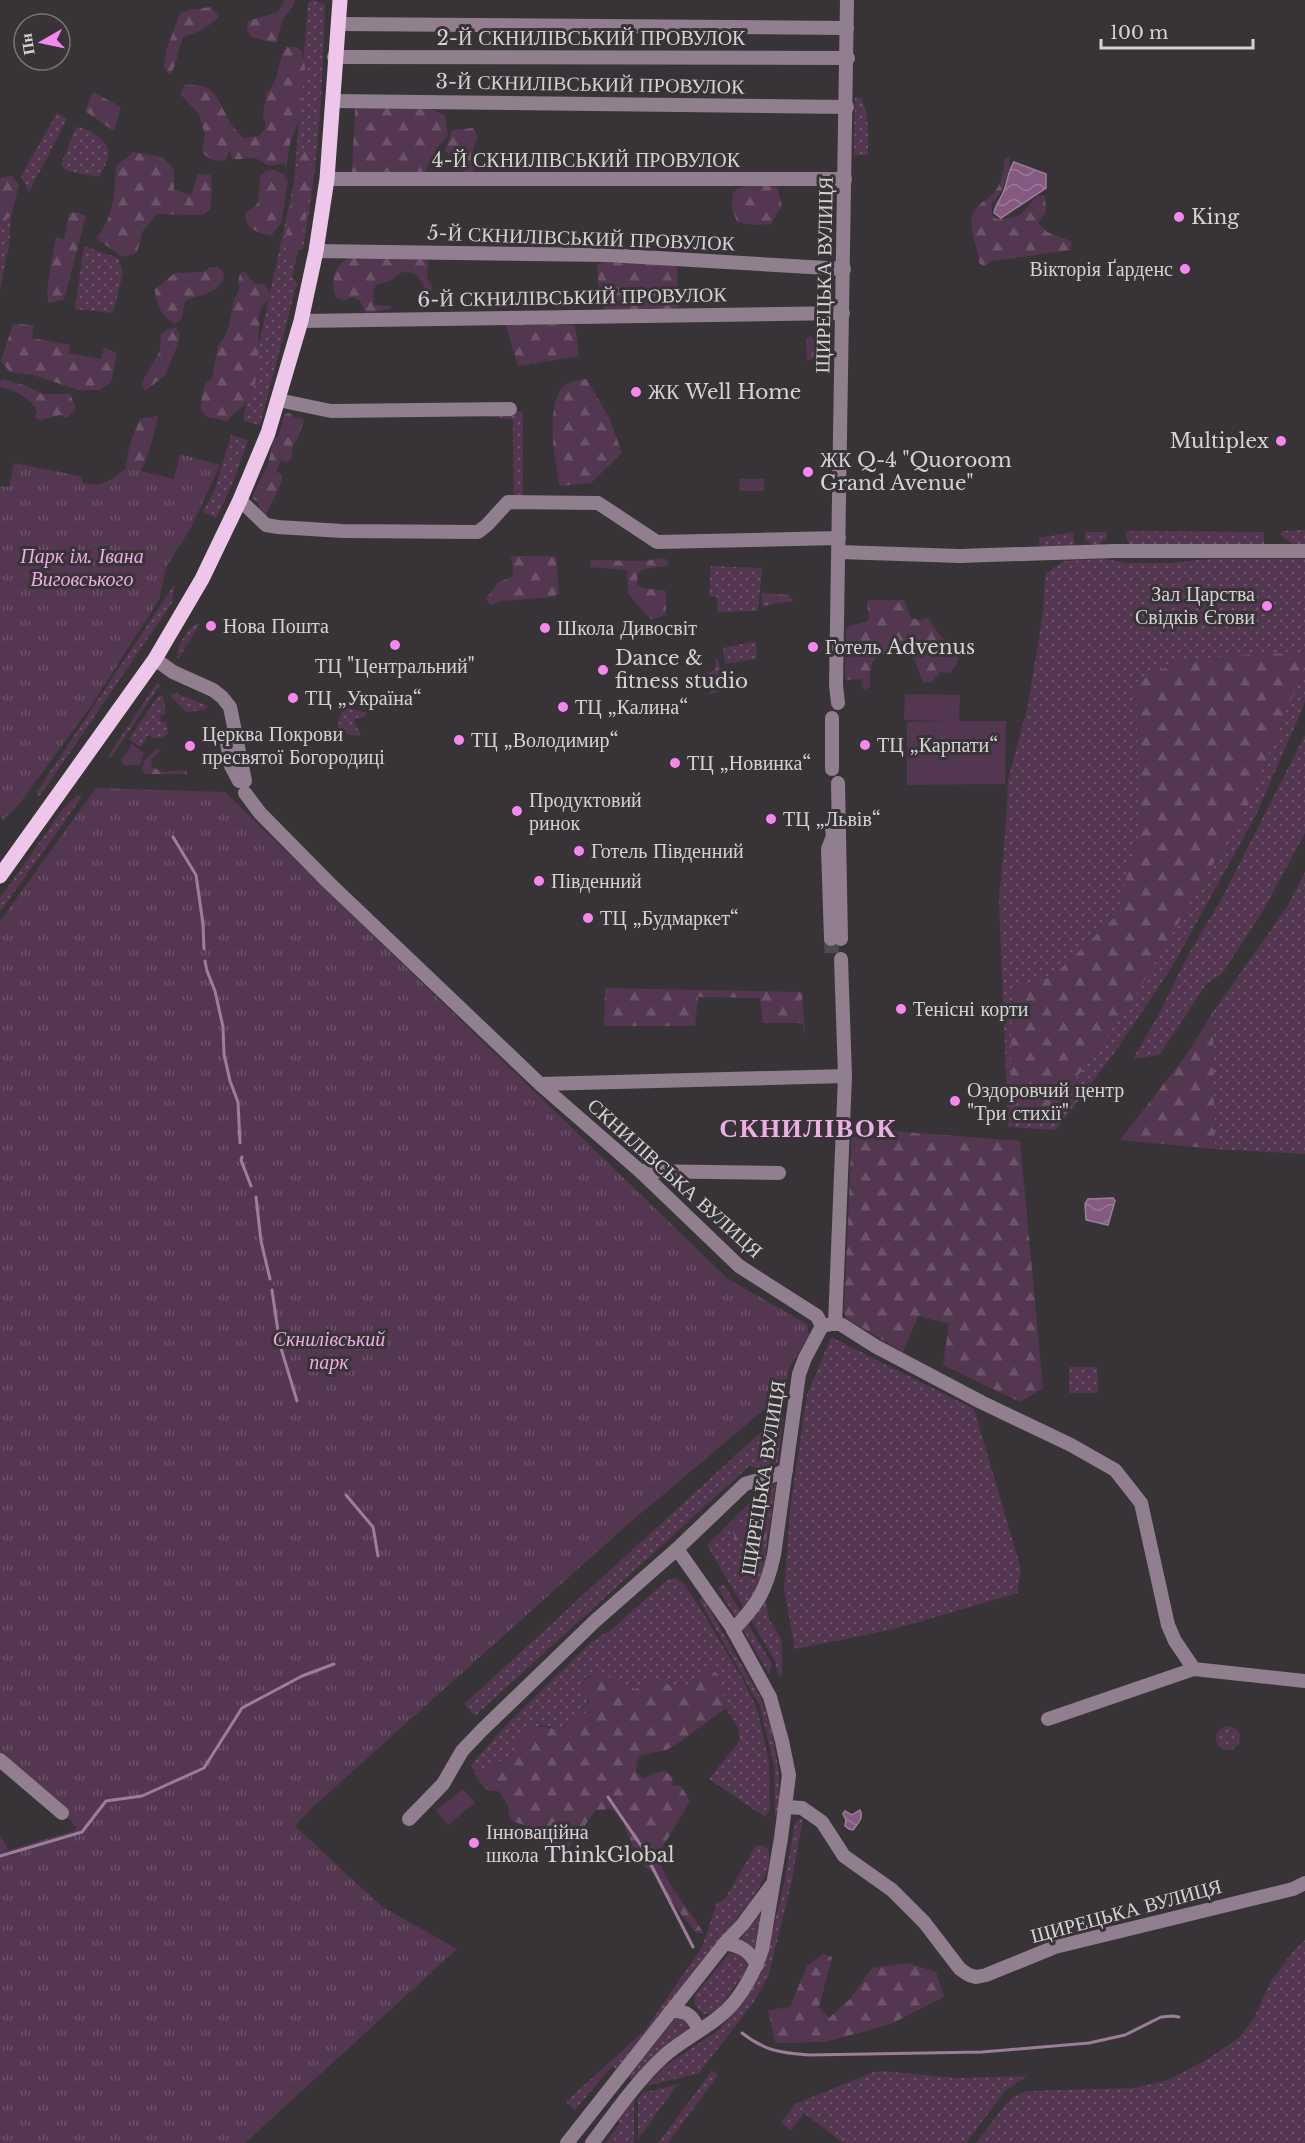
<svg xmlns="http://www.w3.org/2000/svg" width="1305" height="2143" font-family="'Libre Baskerville',serif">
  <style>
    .grass { fill: url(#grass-dots) }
    .forest { fill: url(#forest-firs) }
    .park { fill: url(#park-tufts) }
    .pitch { fill: #533750 }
    .water { fill: url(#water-waves); stroke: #9c7e99; stroke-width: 1.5 }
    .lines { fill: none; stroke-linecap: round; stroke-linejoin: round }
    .stream { stroke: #9c7e99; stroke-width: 3 }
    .minor-tunnel { stroke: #504b4f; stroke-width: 14; stroke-dasharray: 14 7; stroke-linecap: butt }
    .minor { stroke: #917e8f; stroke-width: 14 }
    .major { stroke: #eec6e9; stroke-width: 15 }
    .poi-dot { fill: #f688ed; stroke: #383337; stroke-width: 2 }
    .labels { text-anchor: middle; stroke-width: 6; stroke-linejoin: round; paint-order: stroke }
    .street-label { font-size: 20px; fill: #d5d2d4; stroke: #383337 }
    .poi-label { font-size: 20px; fill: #d5d2d4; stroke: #383337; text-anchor: start }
    .park-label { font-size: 20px; font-style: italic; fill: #edabe6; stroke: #383337 }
    .district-label { font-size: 26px; font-weight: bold; letter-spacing: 1.5px; fill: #ecafe5; stroke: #383337 }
  </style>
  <defs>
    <pattern id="grass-dots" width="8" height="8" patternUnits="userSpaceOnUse" patternTransform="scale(1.5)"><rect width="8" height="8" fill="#533750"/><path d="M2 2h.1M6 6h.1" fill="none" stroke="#6b5368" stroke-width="1.8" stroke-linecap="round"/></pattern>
    <pattern id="forest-firs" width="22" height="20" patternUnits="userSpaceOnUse" patternTransform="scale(1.5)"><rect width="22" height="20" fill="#533750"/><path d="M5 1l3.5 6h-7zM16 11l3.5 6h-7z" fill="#6b5368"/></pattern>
    <pattern id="park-tufts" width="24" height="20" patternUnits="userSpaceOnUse" patternTransform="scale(1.5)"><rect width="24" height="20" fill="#533750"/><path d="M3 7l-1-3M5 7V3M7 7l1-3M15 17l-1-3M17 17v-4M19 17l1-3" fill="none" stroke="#6b5368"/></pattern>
    <pattern id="water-waves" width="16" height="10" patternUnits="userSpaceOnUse" patternTransform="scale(1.5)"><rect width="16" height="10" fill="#845a80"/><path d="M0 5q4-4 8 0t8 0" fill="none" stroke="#9a7897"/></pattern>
  </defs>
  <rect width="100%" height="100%" fill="#383337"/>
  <g class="grass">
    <path d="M313,0L325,4C323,87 318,168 303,249L298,250L292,277L297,283L260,425L244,421V414L294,182L308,3Z"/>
    <path d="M855,97L861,98C870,115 868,136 868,155H854Z"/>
    <path d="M57,113L67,119L29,192L21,176Z"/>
    <path d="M76,127C85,128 90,130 97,136C116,149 108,160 99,177L67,171L61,165Z"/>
    <path d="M11,216L9,245L0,289V225Z"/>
    <path d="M84,246L118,258L123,273L113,313L75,309Z"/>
    <path d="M445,412H523V500L514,496L513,419Z"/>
    <path d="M231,435L248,440L232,485L216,518L203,512L216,486Z"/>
    <path d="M1305,530V546H1295L1281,535L1282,531Z"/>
    <path d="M1126,531L1264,532V545H1130L1127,541Z"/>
    <path d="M1073,532L1075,548H1040L1039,538Z"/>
    <path d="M1085,532H1107V538L1098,545L1091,544L1085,540Z"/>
    <path d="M1105,559L1127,563H1170L1209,559H1305V701L1302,710L1255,817L1172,967L1118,1048L1056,1130L1008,1127L999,898L1006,825L1008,780L1028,705L1043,612L1045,574L1065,561Z"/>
    <path d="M711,566L762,568L758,611L718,612L717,597L709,596Z"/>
    <path d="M174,585L172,603L40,796L36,793Z"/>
    <path d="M197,623L200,624L178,659C175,647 187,630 197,623Z"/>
    <path d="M756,641L757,659L725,664L723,648Z"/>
    <path d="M715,659H718L723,690L708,695L713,687L707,672L712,671L716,667Z"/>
    <path d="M157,683L160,685L111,758L108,756Z"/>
    <path d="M176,693L208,706L204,710L186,712L171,697V694Z"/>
    <path d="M163,695L166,714L160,716L161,722H166L168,733L163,737L155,739L149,735L146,737L145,742L140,747L129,739L158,696Z"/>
    <path d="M349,708L367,713L365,717L354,719L356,727L361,733L360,736L337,732C339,723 338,711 349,708Z"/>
    <path d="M1305,735V833L1264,909L1222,974L1207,983L1159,1055L1133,1059L1160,1012L1187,957L1222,898Z"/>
    <path d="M77,795L82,797L0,912V898L63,809Z"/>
    <path d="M1305,872V1154L1215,1149L1213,1012L1287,907Z"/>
    <path d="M831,1337L974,1409L1021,1569L1017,1593L894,1629L795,1649L784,1590L791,1502L807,1395Z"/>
    <path d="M1069,1367H1097L1098,1393H1069Z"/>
    <path d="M784,1411L778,1462L767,1473L749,1466L475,1716L464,1704Z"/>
    <path d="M773,1482L776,1485L767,1543L763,1588L769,1619L782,1641V1675L778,1676L775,1661L707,1545L768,1484Z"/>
    <path d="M676,1578L684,1584L700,1608L742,1678L757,1709L769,1761L770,1810L765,1817L709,1779L740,1740L739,1730L726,1708L719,1676L703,1671C699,1675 694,1681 689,1685C675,1696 664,1677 648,1683C639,1686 636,1691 626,1692C611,1681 606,1669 584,1678L589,1708L593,1712L585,1713L557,1731L549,1726L541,1725L521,1736L515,1752L494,1766L474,1771L471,1765L509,1722L578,1655L591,1642L611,1630L667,1580Z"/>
    <path d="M724,1584L772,1664L769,1674L718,1588Z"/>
    <path d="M703,1598L763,1702L772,1733L779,1771V1812L775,1816L774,1766L760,1706L699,1600Z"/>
    <circle cx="1228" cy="1738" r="12"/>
    <path d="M803,1818L791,1885L768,1977L754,2002L699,2073L646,2086L665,2066L719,2030L738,2007L761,1972L783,1890L795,1822Z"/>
    <path d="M758,1845L764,1846L768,1849C774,1869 757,1890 747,1906L616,2069L612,2066L575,2110L566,2102L645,2030L702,1947L717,1903L725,1899L755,1847Z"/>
    <path d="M760,1916L762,1919L755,1950L747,1943L739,1941L757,1918Z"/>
    <path d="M1305,1940V2143H976L1004,2106L1013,2097L1027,2091L1133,2088L1168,2080L1203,2062L1239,2038L1254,2018L1271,1981L1292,1953Z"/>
    <path d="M733,1953C743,1954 749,1961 746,1971L716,2013L703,2014L694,2004L695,1995L729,1954Z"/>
    <path d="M678,2018C685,2020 687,2022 689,2029L685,2036L650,2062L632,2080L629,2077L673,2021Z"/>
    <path d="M712,2071L718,2075L668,2143H658Z"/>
    <path d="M882,2071L955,2078L1027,2076L1005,2091L966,2143H843L804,2113L791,2130L781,2123L795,2104L874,2072Z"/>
    <path d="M678,2084L638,2139V2099L643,2093Z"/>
    <path d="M634,2100V2143H606L619,2124L618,2119Z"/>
  </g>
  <g class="forest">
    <path d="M284,0H295C293,9 289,11 284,18C280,24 279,36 276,43L251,37L247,29L248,21L278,12Z"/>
    <path d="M211,7L219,17C208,27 199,33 184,36C177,49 178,63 170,75L164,67L166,51L180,13L189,10Z"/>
    <path d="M286,47H296L302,51L305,68L299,120L290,143L286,169L284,163C260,170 266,158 251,158C243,158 241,161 232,158L230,151L225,161L212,160L202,153L205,135L199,114L180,94L185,85C217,82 217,100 230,122C233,128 239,133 243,138L259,136L265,129V121L263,119L266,93C280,83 277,61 286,47Z"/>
    <path d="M93,92L121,107L114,131L85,111Z"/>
    <path d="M421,106L445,115L448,135L437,148L425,172L352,173L355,107Z"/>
    <path d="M473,128L478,136L471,155L473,171L464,173L457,161L445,151L452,130Z"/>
    <path d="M300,148L309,149C314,181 306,228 296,258L287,256L285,240L295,189Z"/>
    <path d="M133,152L162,157L174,169V190L191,195L198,174L211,175L212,193L210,210L202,215L157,214L142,232L137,253L122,257L96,238C115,215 114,195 116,166Z"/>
    <path d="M1010,156C1009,174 1005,191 992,203C990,217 994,221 1008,218C1013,217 1018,217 1022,213C1029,207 1031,200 1039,195L1045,196L1046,212L1038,223L1047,232L1071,241V250L992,261L984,266L979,263C978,249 972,236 971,222C971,204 993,199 999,185C1003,178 1004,166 1005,158Z"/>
    <path d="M275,170L283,174L288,181L281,223L271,236C257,233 246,229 245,214L258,203L260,176L266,171Z"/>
    <path d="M12,176L19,185L11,216L0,225V178Z"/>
    <path d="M769,183L778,189L782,206L771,224L755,225L737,222L732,208L733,192L749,184Z"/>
    <path d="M77,212L86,216L64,300L48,303L47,289L56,237L64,239L69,213Z"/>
    <path d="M412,255H428L427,278L432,286L431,294L425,291L423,283L414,273L403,272C399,273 397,276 395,278C380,288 371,276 374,305L391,306V309L366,313L360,301L354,297L344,300L336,298C330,281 334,264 352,256C370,257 396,261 412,255Z"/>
    <path d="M614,258L663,261L677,267L679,308L644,313L606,311L599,290L597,265Z"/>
    <path d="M210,267H218L224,273C223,294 200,294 185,301L182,318L175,324C163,318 155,303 155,289L175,273L203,272Z"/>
    <path d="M245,272C252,280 252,285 264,284C276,300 265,299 260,312C258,318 260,326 259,331C258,353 260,376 250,397C245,408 234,411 228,421L207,417L201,410L202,393L205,384L212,378L218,345L224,338L229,326L234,300L240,287L238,282L240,273Z"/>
    <path d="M505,323L575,325L579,356L518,366Z"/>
    <path d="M13,324L34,325L32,338L70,345L69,353L101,359L104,347L117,353L111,382L100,390H78L33,375L10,372L1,361Z"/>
    <path d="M176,328L180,335L178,344L165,375L145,391L141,384L160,351L161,334L168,329Z"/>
    <path d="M810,336L815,340L822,339L827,350L822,355L807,361L806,339Z"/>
    <path d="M3,379L27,386L42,394H70L76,408L67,418L60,415L40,420L35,417L37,411C30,398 14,389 0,387V381Z"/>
    <path d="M586,379L609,417L622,453L591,483L560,486C555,463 543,397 568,383C573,381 581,380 586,379Z"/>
    <path d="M289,413L296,418L301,417L304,421L297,440L293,445L291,459L287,462L281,460L275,474L278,472L282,475C283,486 268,508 263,520L255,513L260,509L259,502L252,499L253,494L268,465L273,440L279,435L284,415Z"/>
    <path d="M158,416L149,452L138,478L123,482L130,444L140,419Z"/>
    <path d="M513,556H556L559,593L553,597L501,601L491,605L486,599L498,582L513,577L512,559L509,558Z"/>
    <path d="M664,558L669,562L667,566L643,569L637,574L638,585L644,588L666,591V615L651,619C642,612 636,602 628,594L627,570L590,567L591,560L643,561Z"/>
    <path d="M762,593L789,595L793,601L762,606Z"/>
    <path d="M867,600H904L911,618L920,620L928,618C939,635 942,644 964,642L957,647C960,658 958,666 949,673L940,672L932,682L923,683L913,656L905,650C875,655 869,654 870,687L863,690L861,679L845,680L846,628L869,620Z"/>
    <path d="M1305,653V665L1248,805L1131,1003L1050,1114L1010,1112L1012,989L1052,977L1116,916L1139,833L1136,682L1183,660L1253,654Z"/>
    <path d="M156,749H162L151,759L152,767L164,772L186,770L187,774H145L142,769L144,761Z"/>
    <path d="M605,988L802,992L805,1033L802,1023H763L760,998L698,997L695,1026H604Z"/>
    <path d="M1213,1012L1215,1149L1120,1140L1187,1054Z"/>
    <path d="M852,1128L1020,1141L1043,1388L1020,1402L943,1365L949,1324L918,1316L903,1352L847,1319L844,1312Z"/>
    <path d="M748,1521L758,1523L767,1534L766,1540L759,1546L751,1540L741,1542L735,1539L731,1526L739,1522Z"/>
    <path d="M712,1670L719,1675L726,1708L674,1746L666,1750L641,1755L637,1762L636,1772L642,1778C651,1776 656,1771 665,1771L672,1777L673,1786H681L690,1801L658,1855C663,1882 690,1909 704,1934L695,1932L674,1905L655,1875L642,1864L637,1857L623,1822L612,1809L596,1810L570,1846L564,1851L550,1852L543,1846V1838C535,1831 524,1823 513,1822L509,1815L508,1806L499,1791C483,1793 483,1783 473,1773L478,1769C491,1769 504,1762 513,1753C518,1749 517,1740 522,1736C532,1726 545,1723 557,1731C574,1723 570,1715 593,1712L589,1708V1699L581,1695L579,1686C586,1676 599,1670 611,1678C616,1682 620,1688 626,1692C637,1691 643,1683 653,1681C658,1680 662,1682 667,1684C685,1694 691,1683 703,1671Z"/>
    <path d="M823,1954L832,1957L819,2007L829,2018L850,1999L872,1968L908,1963L936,1972L944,1997L891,2024L825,2042L775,2043L768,2010L790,2007L807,1966Z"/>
  </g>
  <g class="park">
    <path d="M180,454L220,465L191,528L166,567L159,600L91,706L17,807L3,820L0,818V486L9,487L14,463L80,476L83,483C105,488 109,480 127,468L174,479Z"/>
    <path d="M132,744L144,753L140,765H123L121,760Z"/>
    <path d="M96,788L225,792L728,1279L807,1324L809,1335L789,1368L785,1392L627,1525L314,1806L295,1826L381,1906L457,1949L245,2143H0V1835L9,1850L73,1831L77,1828L65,1814L0,1757V921Z"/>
  </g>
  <g class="pitch">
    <path d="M740,479H764V491H739Z"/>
    <path d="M905,694L960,695L959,721H1006L1005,784L907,785V722L949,721L904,720Z"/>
    <path d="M530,1103L556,1128L543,1142L517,1117Z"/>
    <path d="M463,1789L475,1803L448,1825L436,1810Z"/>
  </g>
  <g class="water">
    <path d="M1014,162L1046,174V188L1001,218L994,213C995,206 999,201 1002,195C1008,184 1007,172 1014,162Z"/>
    <path d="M1113,1198L1115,1201L1108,1225L1086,1220L1085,1204L1088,1199Z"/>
    <path d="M860,1810C864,1818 858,1823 853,1830L849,1829L845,1826L846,1820L843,1814L845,1811L852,1815Z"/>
  </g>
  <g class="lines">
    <g class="stream">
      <path d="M173,837L196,875L203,924L204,949"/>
      <path d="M205,961L207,971L215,991L223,1027L224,1054L230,1081L238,1102L240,1143"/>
      <path d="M242,1157L241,1160L251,1186"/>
      <path d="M256,1197L261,1241L270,1279"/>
      <path d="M272,1290L280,1345L297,1401"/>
      <path d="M346,1495L373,1527L378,1556"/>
      <path d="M608,1797L642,1847L693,1947"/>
      <path d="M0,1856L82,1832L106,1801L142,1796L204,1768L242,1708L302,1676L334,1664"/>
      <path d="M742,2033C765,2051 781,2053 809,2055L982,2052L1089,2043L1125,2035L1161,2017L1172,2016L1179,2017"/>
    </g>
    <path class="minor-tunnel" d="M831,939L832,959"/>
    <g class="minor">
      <path d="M339,24L847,28"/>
      <path d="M334,57L848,58"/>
      <path d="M334,101L847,107"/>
      <path d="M327,179H845"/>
      <path d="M316,251L607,255L844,269"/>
      <path d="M301,321L843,313"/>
      <path d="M278,400L331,411L510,409"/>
      <path d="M240,500L266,525L278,527L342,531L478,532L487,525L508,502L598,503L657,542L839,538"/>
      <path d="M839,552L960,556L1114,551H1305"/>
      <path d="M155,659L173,672L213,690L222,697L230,707L245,781"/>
      <path d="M838,703L836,685L847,0"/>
      <path d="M832,718V769"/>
      <path d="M226,737L231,766L239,781"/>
      <path d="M838,783L841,939"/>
      <path d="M245,793L260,813L329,883L540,1084L640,1171L739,1266L817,1316L822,1326"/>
      <path d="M831,939L828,849L833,836L832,828"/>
      <path d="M540,1084L845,1076"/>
      <path d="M640,1171L779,1173"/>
      <path d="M835,1324L845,1076L841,959"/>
      <path d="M822,1326L837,1323L842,1325L875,1346L981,1402L1071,1445L1115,1470L1141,1503L1168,1625L1175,1641L1194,1669L1305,1681"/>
      <path d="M677,1549L745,1484L775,1475L786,1470"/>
      <path d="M733,1630C758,1604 766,1591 774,1555L799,1374L805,1358L822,1326"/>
      <path d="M1048,1719L1194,1669"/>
      <path d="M0,1760L62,1813"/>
      <path d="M786,1807L802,1808L822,1822L844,1856L892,1890L924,1922L960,1969L969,1975L976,1977L986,1975L1055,1947L1293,1889L1305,1883"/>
      <path d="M409,1819L443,1784L462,1751L482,1730L595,1621L677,1549L731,1626L770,1697L782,1741L789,1775L781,1838L762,1950C753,1975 740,2000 720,2016C702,2031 680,2041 663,2057C636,2082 615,2113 592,2143"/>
      <path d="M725,1943C741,1946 749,1950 757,1965"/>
      <path d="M671,2011C687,2010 693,2016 699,2031"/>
      <path d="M567,2143L725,1943L743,1924L771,1886"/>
    </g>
    <path class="major" d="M0,876L155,659L202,579L240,500L268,433L301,321L316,251L327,179L340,0"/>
  </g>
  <g class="poi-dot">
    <circle cx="1179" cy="217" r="6"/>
    <circle cx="1185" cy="269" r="6"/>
    <circle cx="636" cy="392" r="6"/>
    <circle cx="1281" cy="441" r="6"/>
    <circle cx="808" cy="472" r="6"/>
    <circle cx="1267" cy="606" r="6"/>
    <circle cx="211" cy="626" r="6"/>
    <circle cx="545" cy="628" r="6"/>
    <circle cx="395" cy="645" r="6"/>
    <circle cx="813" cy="647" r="6"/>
    <circle cx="603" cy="670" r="6"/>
    <circle cx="293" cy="698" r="6"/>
    <circle cx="563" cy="707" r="6"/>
    <circle cx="459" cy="740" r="6"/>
    <circle cx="865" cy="745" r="6"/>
    <circle cx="190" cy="746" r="6"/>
    <circle cx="675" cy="763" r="6"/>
    <circle cx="517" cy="811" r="6"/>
    <circle cx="771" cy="819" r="6"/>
    <circle cx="579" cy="851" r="6"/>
    <circle cx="539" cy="881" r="6"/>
    <circle cx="588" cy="918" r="6"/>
    <circle cx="901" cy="1009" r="6"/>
    <circle cx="955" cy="1101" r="6"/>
    <circle cx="474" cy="1843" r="6"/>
  </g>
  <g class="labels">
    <g class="street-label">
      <text x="591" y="45">2-Й СКНИЛІВСЬКИЙ ПРОВУЛОК</text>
      <text transform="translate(590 84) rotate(1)" y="7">3-Й СКНИЛІВСЬКИЙ ПРОВУЛОК</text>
      <text x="586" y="167">4-Й СКНИЛІВСЬКИЙ ПРОВУЛОК</text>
      <text transform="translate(581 238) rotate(2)" y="7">5-Й СКНИЛІВСЬКИЙ ПРОВУЛОК</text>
      <text transform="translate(824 275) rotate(-89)" y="7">ЩИРЕЦЬКА ВУЛИЦЯ</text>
      <text transform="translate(572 297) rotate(-1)" y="7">6-Й СКНИЛІВСЬКИЙ ПРОВУЛОК</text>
      <text transform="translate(675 1178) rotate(42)" y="7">СКНИЛІВСЬКА ВУЛИЦЯ</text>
      <text transform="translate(763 1478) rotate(-81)" y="7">ЩИРЕЦЬКА ВУЛИЦЯ</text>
      <text transform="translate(1126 1911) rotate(-15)" y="7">ЩИРЕЦЬКА ВУЛИЦЯ</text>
    </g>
    <g class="poi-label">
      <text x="1191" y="224">King</text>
      <text x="1173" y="276" text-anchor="end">Вікторія Ґарденс</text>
      <text x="648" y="399">ЖК Well Home</text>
      <text x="1269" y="448" text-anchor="end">Multiplex</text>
      <text x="820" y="467">ЖК Q-4 "Quoroom<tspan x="820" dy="23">Grand Avenue"</tspan></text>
      <text x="1255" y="601" text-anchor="end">Зал Царства<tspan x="1255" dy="23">Свідків Єгови</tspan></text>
      <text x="223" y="633">Нова Пошта</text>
      <text x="557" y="635">Школа Дивосвіт</text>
      <text x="825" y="654">Готель Advenus</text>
      <text x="615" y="665">Dance &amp;<tspan x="615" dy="23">fitness studio</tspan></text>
      <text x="395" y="673" text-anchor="middle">ТЦ "Центральний"</text>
      <text x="305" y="705">ТЦ „Україна“</text>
      <text x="575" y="714">ТЦ „Калина“</text>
      <text x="202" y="741">Церква Покрови<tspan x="202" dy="23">пресвятої Богородиці</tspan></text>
      <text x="471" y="747">ТЦ „Володимир“</text>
      <text x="877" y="752">ТЦ „Карпати“</text>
      <text x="687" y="770">ТЦ „Новинка“</text>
      <text x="529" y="807">Продуктовий<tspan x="529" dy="23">ринок</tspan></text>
      <text x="783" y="826">ТЦ „Львів“</text>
      <text x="591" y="858">Готель Південний</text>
      <text x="551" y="888">Південний</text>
      <text x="600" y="925">ТЦ „Будмаркет“</text>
      <text x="913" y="1016">Тенісні корти</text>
      <text x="967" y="1097">Оздоровчий центр<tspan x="967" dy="23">"Три стихії"</tspan></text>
      <text x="486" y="1839">Інноваційна<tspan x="486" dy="23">школа ThinkGlobal</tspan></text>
    </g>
    <g class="park-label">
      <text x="82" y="563">Парк ім. Івана<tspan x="82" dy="23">Виговського</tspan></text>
      <text x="329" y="1346">Скнилівський<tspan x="329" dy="23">парк</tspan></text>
    </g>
    <g class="district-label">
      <text x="808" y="1137">СКНИЛІВОК</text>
    </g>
  </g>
  <g transform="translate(42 42) rotate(261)"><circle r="28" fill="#383337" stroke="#777376" stroke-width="1.5"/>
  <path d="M0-4.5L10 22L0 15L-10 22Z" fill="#f688ed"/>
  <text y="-9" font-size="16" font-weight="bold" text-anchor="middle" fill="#d5d2d4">Пн</text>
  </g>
  <path d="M1101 39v9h152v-9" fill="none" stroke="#d5d2d4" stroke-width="3"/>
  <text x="1110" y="39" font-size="18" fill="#d5d2d4" stroke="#383337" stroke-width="4.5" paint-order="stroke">100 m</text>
</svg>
